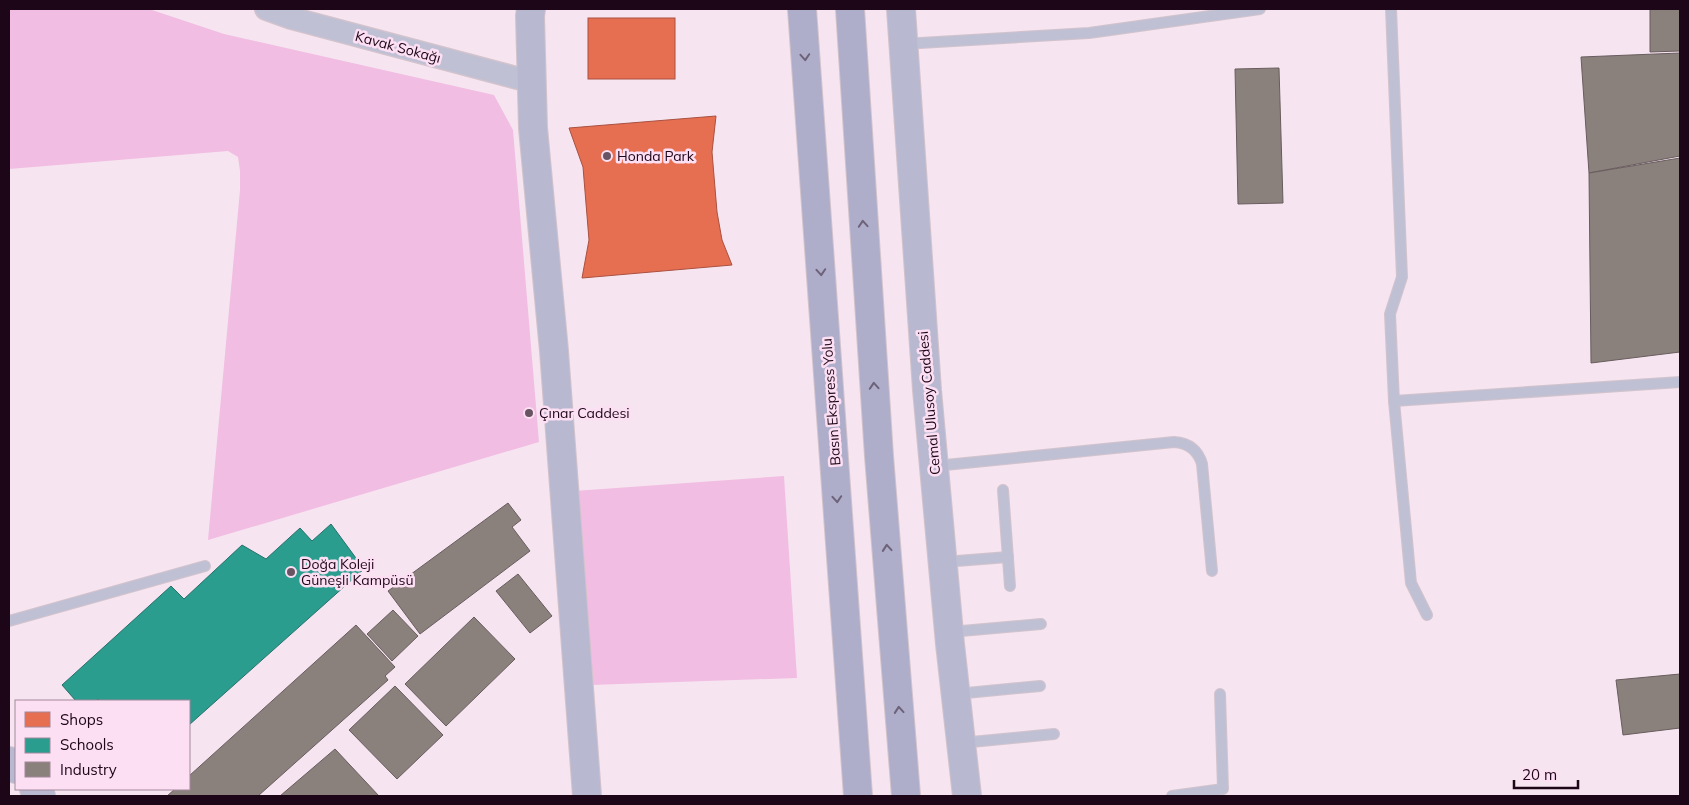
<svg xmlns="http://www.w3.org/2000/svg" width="1689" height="805" font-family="Mulish,sans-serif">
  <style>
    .green { fill: #f1bde2 }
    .shops { fill: #e76f51; stroke: #aa5040 }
    .schools { fill: #2a9d8f; stroke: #26706b }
    .industry { fill: #8a817c; stroke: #695c5e }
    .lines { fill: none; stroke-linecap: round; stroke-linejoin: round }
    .lane-casing { stroke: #d2c3cc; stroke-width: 12 }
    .street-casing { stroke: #d2c3cc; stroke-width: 24 }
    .secondary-casing { stroke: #d2c3cc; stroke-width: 30 }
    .highway-casing { stroke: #d2c3cc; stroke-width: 30 }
    .lane { stroke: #c0c0d5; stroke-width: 10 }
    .street { stroke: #c0c0d5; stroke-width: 21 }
    .secondary { stroke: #b8b9d1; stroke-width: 28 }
    .highway { stroke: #aeadca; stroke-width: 28 }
    .oneway { stroke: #6d6279 }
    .poi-dot { fill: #695463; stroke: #fcdff3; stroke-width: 2 }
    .labels { text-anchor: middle; stroke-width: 5; stroke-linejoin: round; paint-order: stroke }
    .street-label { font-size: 14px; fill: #1d0617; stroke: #fcdff3 }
    .poi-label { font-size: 14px; fill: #1d0617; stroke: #fcdff3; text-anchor: start }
  </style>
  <rect width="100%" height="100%" fill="#f6e5f0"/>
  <g class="green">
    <path d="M9,9H149L224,34L494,95L513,130L539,442L208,540L240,190V171L238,157L228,151L9,169Z"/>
    <path d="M784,476L797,678L591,685L574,491Z"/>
  </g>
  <g class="shops">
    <rect x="588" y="18" width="87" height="61"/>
    <path d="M716,116L712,152L717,212L722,240L732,265L582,278L589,240L583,167L569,128Z"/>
  </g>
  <path class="schools" d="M331,524L364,569L189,725V701H100L98,699L95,701H76L62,685L171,586L184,599L242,545L266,559L300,528L312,541Z"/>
  <g class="industry">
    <path d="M1650,9H1680V51L1650,52Z"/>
    <path d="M1680,53V156L1589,173L1581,57Z"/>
    <path d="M1279,68L1283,203L1238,204L1235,69Z"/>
    <path d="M1680,158V352L1591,363L1589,173Z"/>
    <path d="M508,503L521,520L512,527L530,551L420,634L388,591Z"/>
    <path d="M518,574L552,616L530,633L496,591Z"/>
    <path d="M393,610L418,636L392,661L367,634Z"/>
    <path d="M474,617L515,659L446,726L405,684Z"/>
    <path d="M356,625L395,667L385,676L388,680L258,796H167L175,789H189V776Z"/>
    <path d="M1680,674V728L1623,735L1616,680Z"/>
    <path d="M395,686L443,735L397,779L349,730Z"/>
    <path d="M335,749L379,796H280Z"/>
  </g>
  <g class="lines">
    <defs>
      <g id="lane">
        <path d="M1391,9L1402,277L1390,314L1394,401L1680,382"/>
        <path d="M903,44L1089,33L1260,9"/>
        <path d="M1394,401L1411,583L1427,615"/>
        <path d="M935,466L1174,442C1189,443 1198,450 1202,464L1212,571"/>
        <path d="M1003,490L1010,586"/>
        <path d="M944,562L1008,557"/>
        <path d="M9,621L205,566"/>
        <path d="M950,632L1041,624"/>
        <path d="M956,694L1040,686"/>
        <path d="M961,743L1054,734"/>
        <path d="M1172,796L1223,789L1220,694"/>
      </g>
      <path id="street" d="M266,9L291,18L532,82"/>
      <g id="secondary">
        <path d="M531,9L530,16L533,128L554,351L587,796"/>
        <path d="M901,9L927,390L950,644L967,796"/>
        <path d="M9,761L16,769"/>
        <path d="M34,789L41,796"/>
      </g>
      <g id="highway">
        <path d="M802,9L858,796"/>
        <path d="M850,9L879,456L906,796"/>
      </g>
    </defs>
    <use href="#lane" class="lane-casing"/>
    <use href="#street" class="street-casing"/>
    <use href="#secondary" class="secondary-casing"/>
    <use href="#highway" class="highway-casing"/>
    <use href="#lane" class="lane"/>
    <use href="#street" class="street"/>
    <use href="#secondary" class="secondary"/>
    <use href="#highway" class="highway"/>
  </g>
  <defs><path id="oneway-chevron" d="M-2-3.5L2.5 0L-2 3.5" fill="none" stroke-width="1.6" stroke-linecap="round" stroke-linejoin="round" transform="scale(1.25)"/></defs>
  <g class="oneway">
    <use href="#oneway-chevron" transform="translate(805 57) rotate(86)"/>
    <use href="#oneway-chevron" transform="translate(863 224) rotate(-94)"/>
    <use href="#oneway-chevron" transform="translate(821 272) rotate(86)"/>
    <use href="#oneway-chevron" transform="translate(874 386) rotate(-94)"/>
    <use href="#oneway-chevron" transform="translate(837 499) rotate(86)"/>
    <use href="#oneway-chevron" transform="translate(887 548) rotate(-95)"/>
    <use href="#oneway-chevron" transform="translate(899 710) rotate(-95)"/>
  </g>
  <g class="poi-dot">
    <circle cx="607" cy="156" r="5"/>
    <circle cx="529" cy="413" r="5"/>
    <circle cx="291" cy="572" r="5"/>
  </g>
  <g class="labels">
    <g class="street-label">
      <text transform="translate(398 47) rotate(15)" y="5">Kavak Sokağı</text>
      <text transform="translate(831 402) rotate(-94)" y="5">Basın Ekspress Yolu</text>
      <text transform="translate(929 403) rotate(-95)" y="5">Cemal Ulusoy Caddesi</text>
    </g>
    <g class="poi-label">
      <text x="617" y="161">Honda Park</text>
      <text x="539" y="418">Çınar Caddesi</text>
      <text x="301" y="569">Doğa Koleji<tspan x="301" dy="16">Güneşli Kampüsü</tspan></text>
    </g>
  </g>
  <rect width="1689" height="805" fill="none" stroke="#1d0617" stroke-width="20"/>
  <rect x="15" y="700" width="175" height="90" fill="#fcdff3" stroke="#a3889b"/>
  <rect x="25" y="712" width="25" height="15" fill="#e76f51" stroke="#a3889b"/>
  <text x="60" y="725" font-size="15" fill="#1d0617">Shops</text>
  <rect x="25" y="738" width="25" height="15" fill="#2a9d8f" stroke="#a3889b"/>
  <text x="60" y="750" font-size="15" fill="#1d0617">Schools</text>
  <rect x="25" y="762" width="25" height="15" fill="#8a817c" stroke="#a3889b"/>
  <text x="60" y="775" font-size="15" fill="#1d0617">Industry</text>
  <path d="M1514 780v8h64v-8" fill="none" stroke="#1d0617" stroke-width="2.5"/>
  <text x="1522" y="780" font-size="15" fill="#1d0617" stroke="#fcdff3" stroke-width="4" paint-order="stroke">20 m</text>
</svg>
